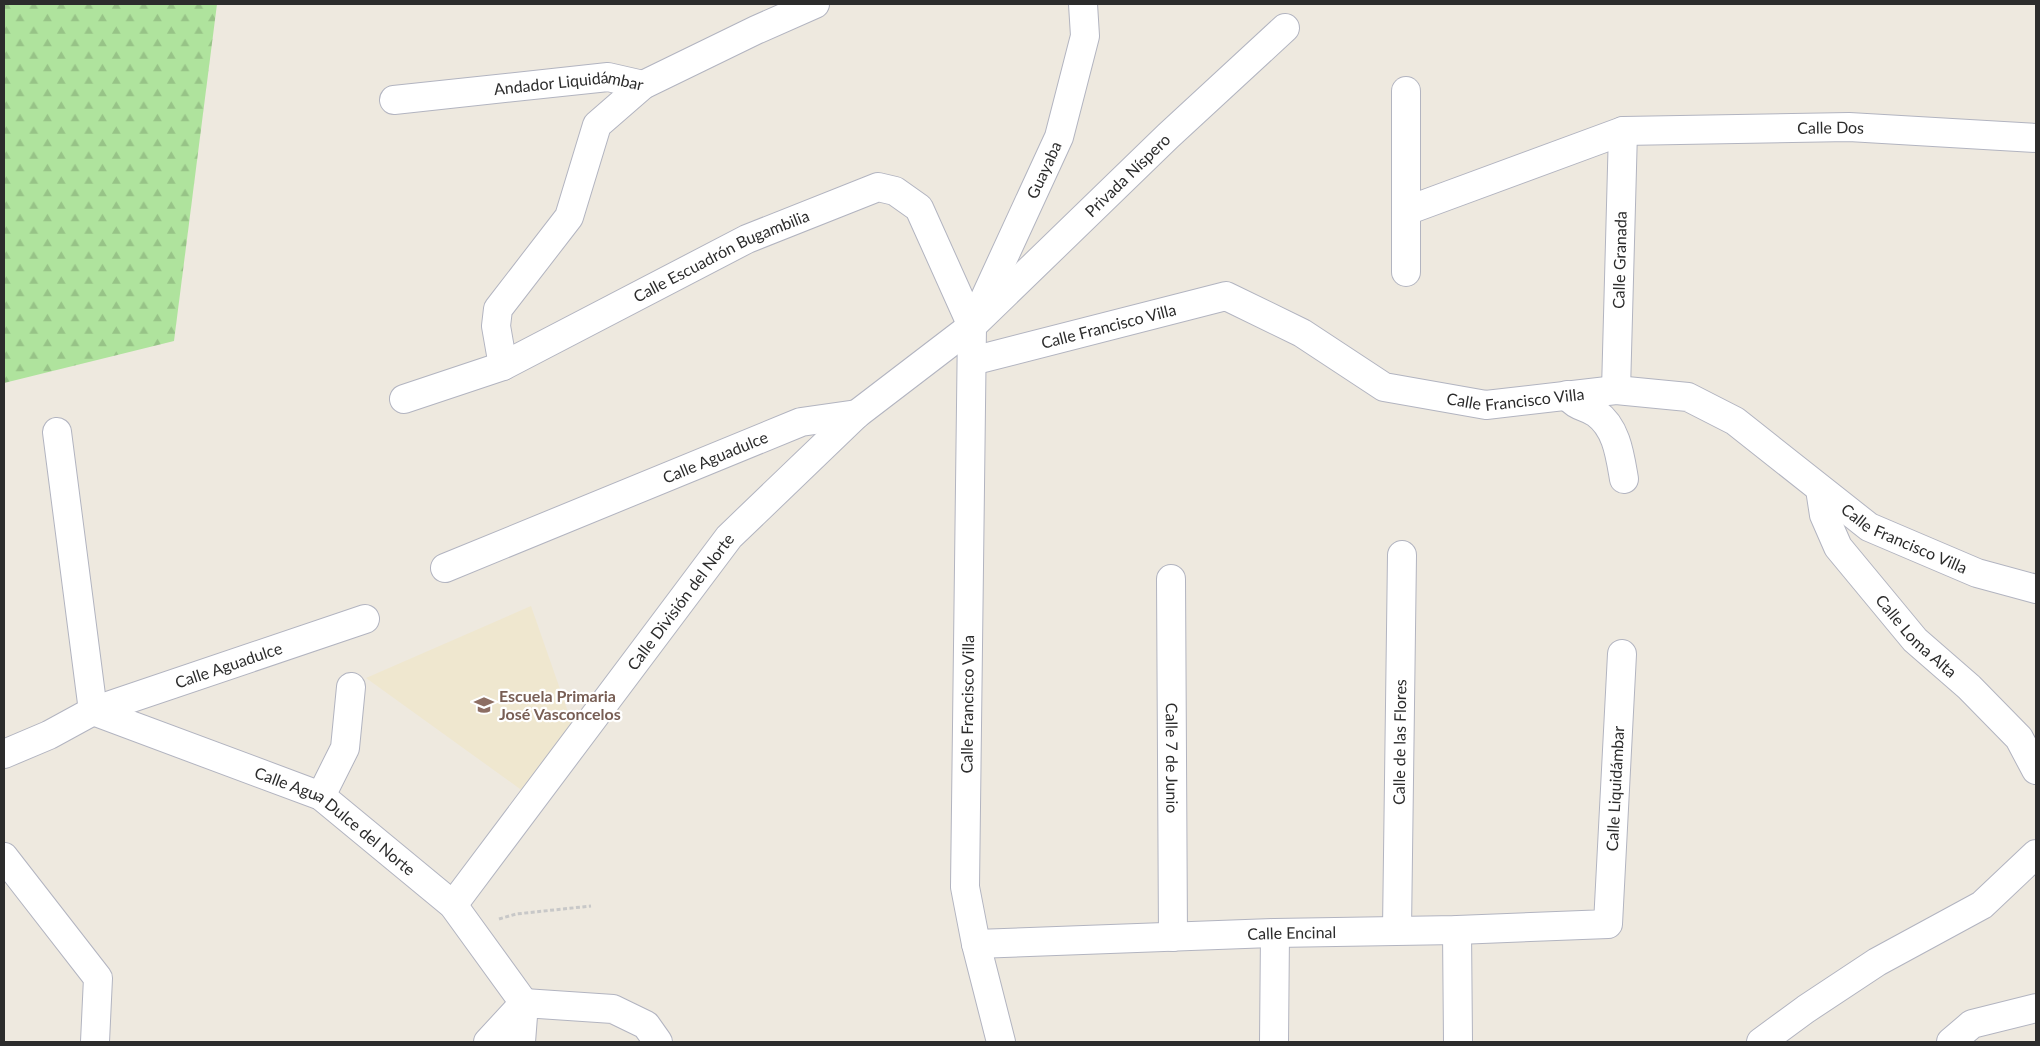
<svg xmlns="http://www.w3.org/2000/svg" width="2040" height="1046" font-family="Lato,sans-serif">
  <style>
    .education { fill: #efe7cf }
    .forest { fill: url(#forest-firs) }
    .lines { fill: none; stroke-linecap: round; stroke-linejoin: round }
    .pedestrian-casing { stroke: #b2b4c0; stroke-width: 30 }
    .minor-casing { stroke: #b2b4c0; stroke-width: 30 }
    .path { stroke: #c8c8c8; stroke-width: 3; stroke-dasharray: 4 2.5; stroke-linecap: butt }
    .pedestrian { stroke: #fff; stroke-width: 28 }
    .minor { stroke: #fff; stroke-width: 28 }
    .labels { text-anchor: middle; stroke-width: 4.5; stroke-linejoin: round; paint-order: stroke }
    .street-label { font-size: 16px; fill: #2c2c2c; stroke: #fff }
    .education-label { font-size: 16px; font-weight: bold; fill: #785e54; stroke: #fff; text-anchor: start }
  </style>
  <defs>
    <pattern id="forest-firs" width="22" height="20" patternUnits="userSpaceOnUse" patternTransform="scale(1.25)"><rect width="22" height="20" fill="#afe39d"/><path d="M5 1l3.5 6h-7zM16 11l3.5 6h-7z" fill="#97c387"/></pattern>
  </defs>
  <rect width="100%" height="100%" fill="#eee9df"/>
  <path class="education" d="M531,606L575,732L527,794L366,678Z"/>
  <path class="forest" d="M4,4H217L174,341L4,383Z"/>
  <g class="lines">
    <defs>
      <g id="pedestrian">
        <path id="s1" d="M394,100L608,77L643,85"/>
      </g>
      <g id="minor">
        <path d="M1406,91V272"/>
        <path id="s2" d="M1406,211L1623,131L1849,127L2036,138"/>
        <path id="s3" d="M972,361L1226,296L1302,333L1384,387L1486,405L1616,390L1688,397L1735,421L1869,527L1977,573L2036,589"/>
        <path d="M503,366L496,326L498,309L569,217L597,125L643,85L756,30L815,4"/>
        <path id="s4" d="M1616,390L1623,131"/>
        <path d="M1567,395C1577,408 1584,405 1596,413C1617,428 1620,456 1624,479"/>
        <path id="s5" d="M404,399L503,366L747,239L878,187L895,191L919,208L972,326"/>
        <path d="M57,432L93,711"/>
        <path id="s6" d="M1820,489L1824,515L1838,547L1915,640L1969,687L2019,738L2036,770"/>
        <path id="s7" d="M445,568L801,422L857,414"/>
        <path id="s8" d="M1171,579L1173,937"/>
        <path id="s9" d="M93,711L321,796L453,905L524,1003"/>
        <path id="s10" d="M4,754L49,735L93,711L365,619"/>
        <path d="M321,796L345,748L351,687"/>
        <path d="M4,857L98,978L95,1042"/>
        <path id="s11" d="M453,905L729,537L857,414L972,326L1168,136L1285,28"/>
        <path id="s12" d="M1397,930L1402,555"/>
        <path d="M1457,930L1458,1042"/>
        <path id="s13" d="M976,944L1275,933L1457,930L1608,924L1622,654"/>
        <path d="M524,1003L613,1009L646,1025L658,1042"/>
        <path d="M488,1042L524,1003"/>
        <path d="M521,1042L524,1003"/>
        <path id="s14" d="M1001,1042L976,944L965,887L972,326L1059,137L1085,36L1083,4"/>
        <path d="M1274,1042L1275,933"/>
        <path d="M1761,1042L1806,1009L1877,962L1982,905L2036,854"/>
        <path d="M1951,1042L1972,1024L2036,1008"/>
      </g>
    </defs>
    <use href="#pedestrian" class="pedestrian-casing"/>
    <use href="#minor" class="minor-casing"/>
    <path class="path" d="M499,919L516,914L591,906"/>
    <use href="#pedestrian" class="pedestrian"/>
    <use href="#minor" class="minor"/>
  </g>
  <defs>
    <symbol id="school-bare" viewBox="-9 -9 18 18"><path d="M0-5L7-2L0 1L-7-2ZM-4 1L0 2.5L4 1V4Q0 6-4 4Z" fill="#8d6e63" stroke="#fff" stroke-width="2.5" paint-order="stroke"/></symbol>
  </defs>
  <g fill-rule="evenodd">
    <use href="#school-bare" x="470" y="691" width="28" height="28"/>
  </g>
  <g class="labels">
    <g class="street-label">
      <text dy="6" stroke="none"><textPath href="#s1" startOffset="176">Andador Liquidámbar</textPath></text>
      <text dy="6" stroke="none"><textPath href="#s2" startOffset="439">Calle Dos</textPath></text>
      <text dy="6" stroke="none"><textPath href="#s14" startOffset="892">Guayaba</textPath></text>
      <text dy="6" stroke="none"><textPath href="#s11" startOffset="999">Privada Níspero</textPath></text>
      <text dy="6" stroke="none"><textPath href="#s5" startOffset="349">Calle Escuadrón Bugambilia</textPath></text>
      <text dy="6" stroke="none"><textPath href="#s4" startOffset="130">Calle Granada</textPath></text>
      <text dy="6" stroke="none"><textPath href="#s3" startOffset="141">Calle Francisco Villa</textPath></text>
      <text dy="6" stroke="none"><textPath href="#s3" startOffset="578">Calle Francisco Villa</textPath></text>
      <text dy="6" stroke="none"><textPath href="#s7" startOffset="292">Calle Aguadulce</textPath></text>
      <text dy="6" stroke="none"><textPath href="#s3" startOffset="1012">Calle Francisco Villa</textPath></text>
      <text dy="6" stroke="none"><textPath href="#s11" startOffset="379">Calle División del Norte</textPath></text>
      <text dy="6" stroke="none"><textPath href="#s6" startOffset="180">Calle Loma Alta</textPath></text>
      <text dy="6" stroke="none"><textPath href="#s10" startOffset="242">Calle Aguadulce</textPath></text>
      <text dy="6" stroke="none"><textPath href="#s14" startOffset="342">Calle Francisco Villa</textPath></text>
      <text dy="6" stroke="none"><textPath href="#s12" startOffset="188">Calle de las Flores</textPath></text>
      <text dy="6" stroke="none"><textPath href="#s8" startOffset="179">Calle 7 de Junio</textPath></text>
      <text dy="6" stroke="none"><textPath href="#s13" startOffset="768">Calle Liquidámbar</textPath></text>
      <text dy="6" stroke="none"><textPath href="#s9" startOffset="268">Calle Agua Dulce del Norte</textPath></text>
      <text dy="6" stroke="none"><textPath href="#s13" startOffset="316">Calle Encinal</textPath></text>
    </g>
    <g class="education-label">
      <text x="499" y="702">Escuela Primaria<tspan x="499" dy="18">José Vasconcelos</tspan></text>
    </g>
  </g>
  <rect width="2040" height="1046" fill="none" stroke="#2c2c2c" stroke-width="10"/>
</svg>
